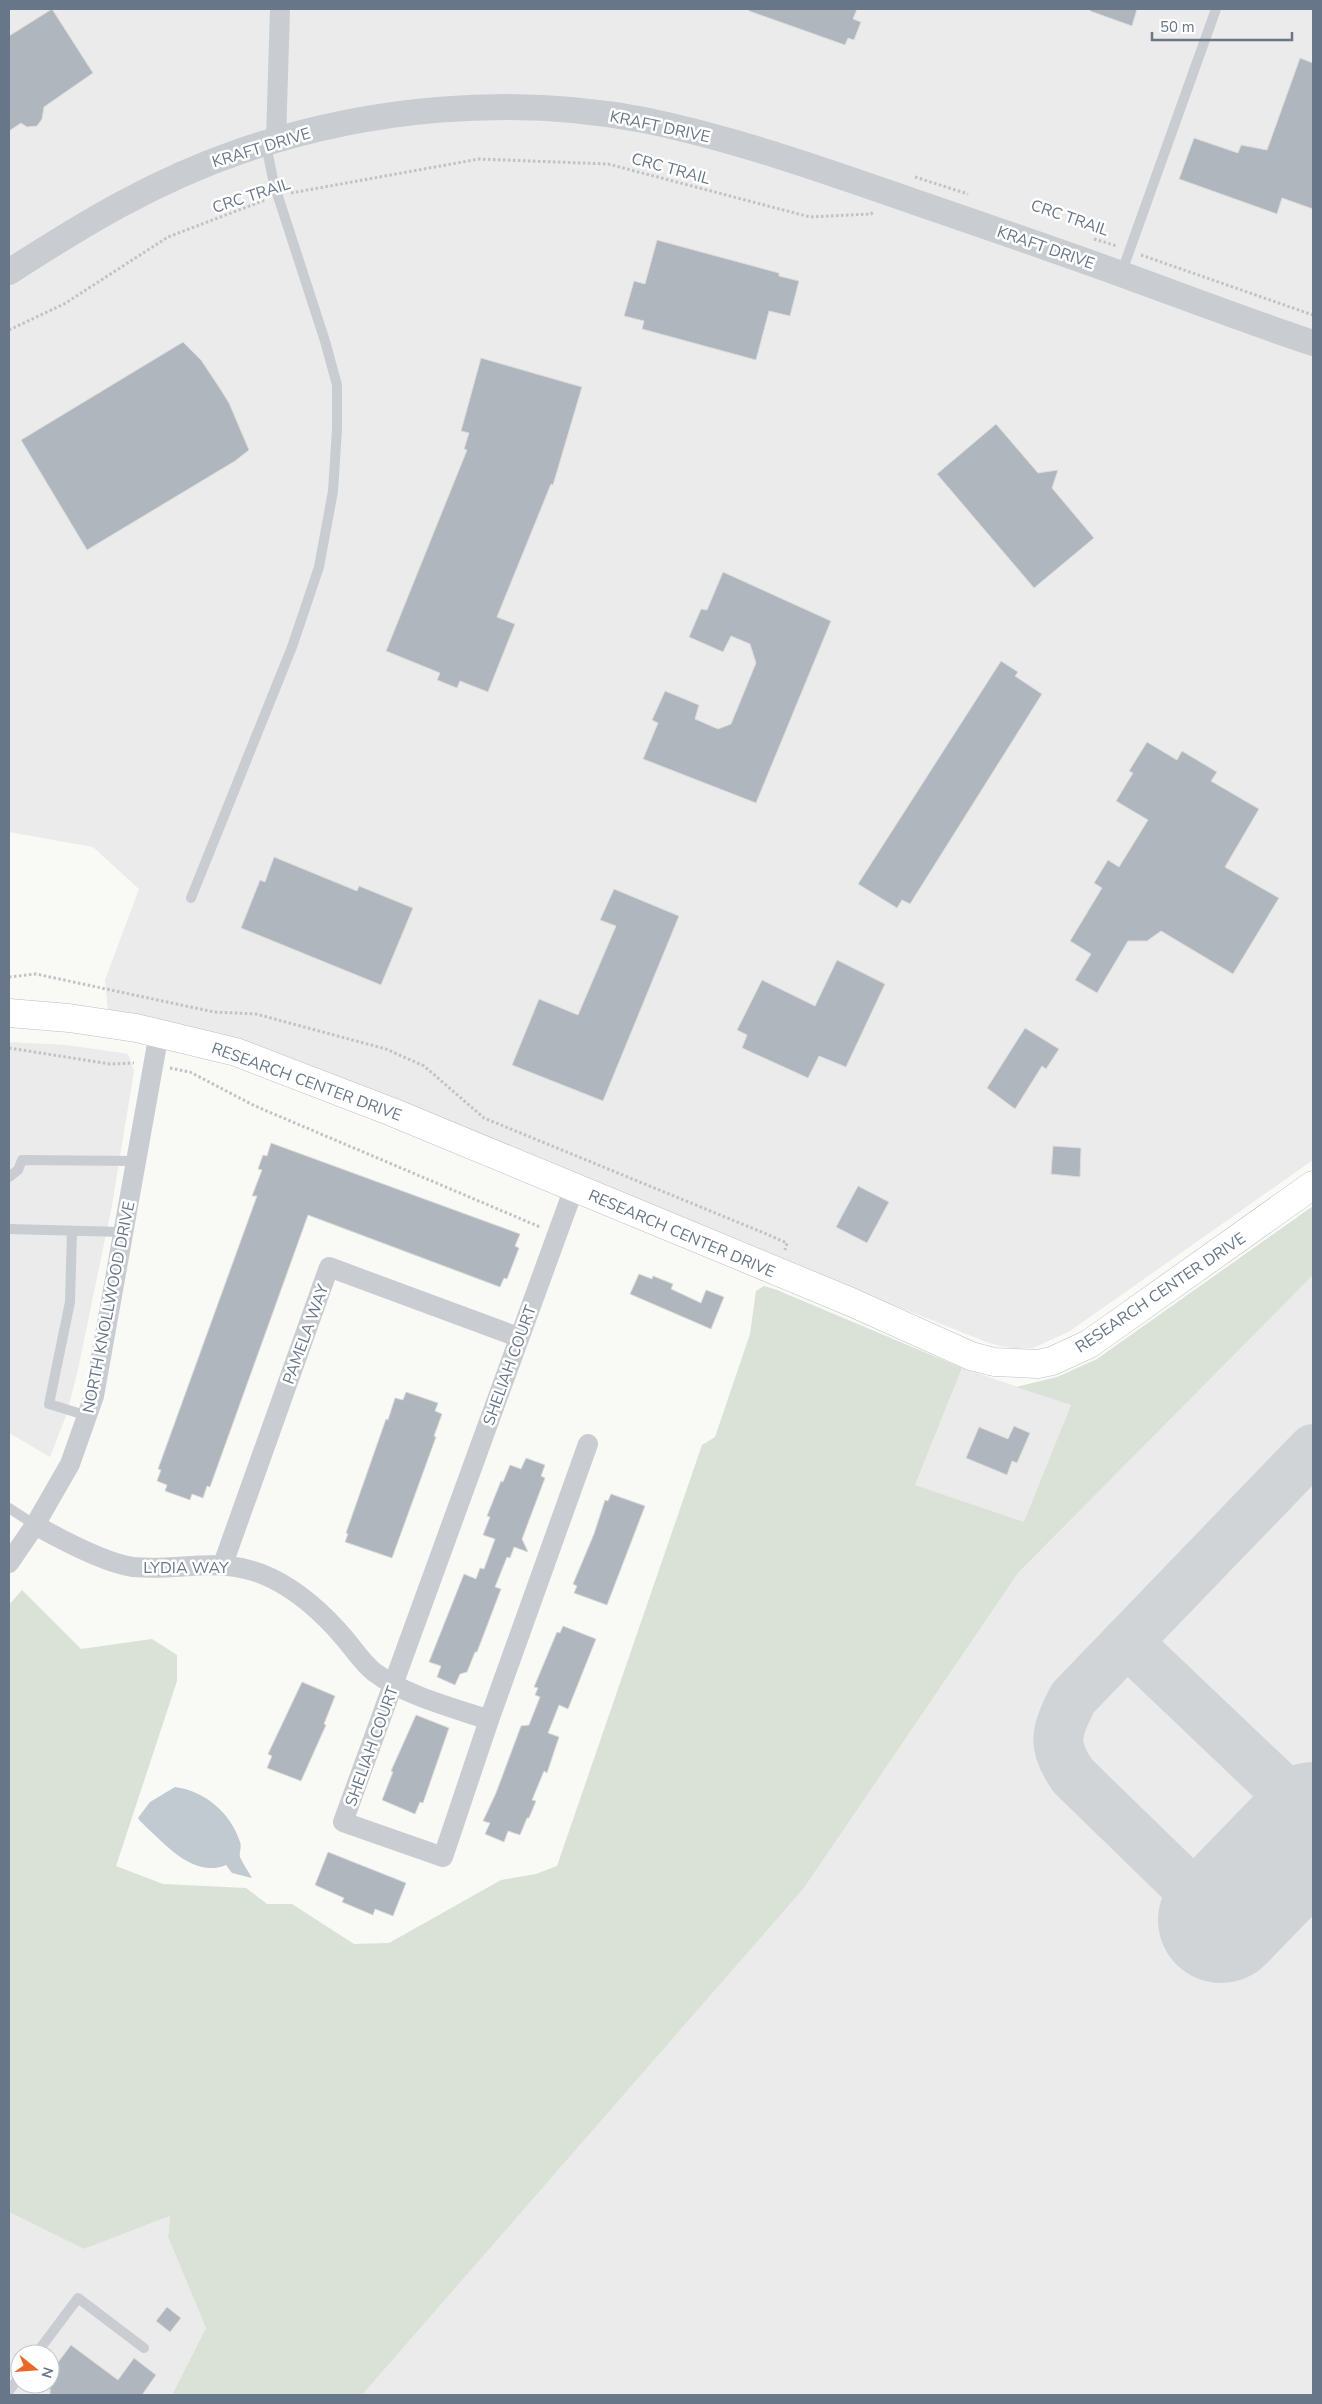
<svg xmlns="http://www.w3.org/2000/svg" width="1322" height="2404" font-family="'Nunito Sans',sans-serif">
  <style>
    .built { fill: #eaebea; fill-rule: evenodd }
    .green { fill: #dae1d7 }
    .water { fill: #c1cad0 }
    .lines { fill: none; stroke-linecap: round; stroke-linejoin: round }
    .taxiway { stroke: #d1d4d6; stroke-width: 50 }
    .runway { stroke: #d1d4d6; stroke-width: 126 }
    .building { fill: #b0b6be; stroke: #dbdbd9 }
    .secondary-casing { stroke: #bbbfc5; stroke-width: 29 }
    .path { stroke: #c0c3c5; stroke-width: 3; stroke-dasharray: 2.5 2.5; stroke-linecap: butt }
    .service { stroke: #c9ccd0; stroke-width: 10 }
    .minor { stroke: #c9ccd0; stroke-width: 20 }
    .tertiary { stroke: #c9ccd0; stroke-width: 26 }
    .secondary { stroke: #fff; stroke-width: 28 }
    .labels { text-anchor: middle; stroke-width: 5; stroke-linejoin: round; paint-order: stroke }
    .street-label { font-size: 16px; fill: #677689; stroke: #fff }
  </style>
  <rect width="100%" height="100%" fill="#f9f9f6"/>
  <g class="built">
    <path d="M9,9H1313V1160L1070,1331L1033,1348L1013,1349L989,1343L538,1164L108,1011L105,980L139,889L93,847L9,832Z"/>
    <path d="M9,1042L67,1045L128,1054L134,1071L112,1205L77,1374L66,1416L50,1457L9,1433Z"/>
    <path d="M1313,1275V2395H362L804,1888L1018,1573Z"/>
    <path d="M962,1368L1071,1405L1025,1523L915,1485Z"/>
    <path d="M9,2212L84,2249L170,2216L168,2237L206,2328L172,2395H9ZM20,2354H50V2384H20Z"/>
  </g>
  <path class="green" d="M1313,1206V1275L1018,1573L804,1888L362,2395H172L206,2328L168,2237L170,2216L84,2249L9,2212V1605L22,1590L81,1649L152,1639L177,1655V1681L116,1866L163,1884L246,1888L267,1904H292L354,1944L389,1943L501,1880L536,1874L557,1866L702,1445L715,1437L750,1334L756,1291L764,1286L777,1290L962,1368L915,1485L1024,1522L1071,1405L1016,1387L1057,1377L1097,1359Z"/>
  <path class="water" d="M175,1787C205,1791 231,1813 240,1842C242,1847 239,1852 240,1857C243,1864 248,1871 252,1878L232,1873L226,1865C193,1879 163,1842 140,1821L138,1818L150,1802Z"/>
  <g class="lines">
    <g class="taxiway">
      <path d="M1127,1642L1313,1819"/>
      <path d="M1221,1920L1073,1776C1051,1745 1056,1731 1073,1698L1313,1449"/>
    </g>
    <path class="runway" d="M1221,1920L1313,1825"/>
  </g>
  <g class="building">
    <path d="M52,9L93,73L44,107L42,119L37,126L27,127L21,123L9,131V36Z"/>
    <path d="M749,9H857L853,19L861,22L854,40L848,38L845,45L749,11Z"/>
    <path d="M1090,9H1137L1132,26L1090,11Z"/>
    <path d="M1300,58L1313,63V209L1282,198L1277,214L1179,179L1194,138L1238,153L1241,145L1267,150Z"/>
    <path d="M657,240L779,273V276L799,281L790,316L769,311L756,360L642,329L644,321L624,316L634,281L645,284Z"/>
    <path d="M183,342L201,360L219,387L229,403L249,450L235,461L87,550L21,440Z"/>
    <path d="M481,358L582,387L553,485L551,484L497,617L515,624L488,692L460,681L457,688L437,680L440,673L386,651L467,450L464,449L469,433L461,431Z"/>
    <path d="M996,424L1038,473L1058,470L1052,488L1094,538L1034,588L937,474Z"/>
    <path d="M723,572L831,621L756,803L643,759L658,723L652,720L665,691L699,705L695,719L718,729L731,724L756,663L750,644L731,636L723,652L689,637L701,609L707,610Z"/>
    <path d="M1001,661L1018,672L1015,676L1042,694L910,904L902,900L897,908L858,884Z"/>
    <path d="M1147,742L1177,760L1182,751L1217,772L1211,781L1259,809L1225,867L1279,898L1233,974L1161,931L1147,941H1128L1097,993L1075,980L1091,954L1070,941L1102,888L1094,883L1108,860L1119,867L1148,820L1116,801L1133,773L1129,771Z"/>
    <path d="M274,857L357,891L359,886L413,908L381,985L241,928L260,880L265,882Z"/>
    <path d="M614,889L679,916L603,1101L512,1065L539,999L578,1015L616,926L600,920Z"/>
    <path d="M837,960L885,984L846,1067L819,1056L808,1078L742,1048L747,1035L737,1030L762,980L815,1006Z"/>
    <path d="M1025,1028L1059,1049L1046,1069L1042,1066L1015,1109L987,1088Z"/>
    <path d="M271,1143L520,1234L515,1246L519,1248L507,1279L504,1278L500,1287L308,1215L210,1487L207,1486L203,1498L192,1494L190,1500L165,1491L167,1485L157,1481L161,1470L158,1469L257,1196H252L262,1170L258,1169L263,1155L267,1156Z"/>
    <path d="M1053,1146L1081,1148L1080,1177L1051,1174Z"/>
    <path d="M858,1186L889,1202L867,1243L836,1227Z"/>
    <path d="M639,1274L652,1279L653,1276L673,1284L671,1289L701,1303L706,1290L724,1297L711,1329L630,1294Z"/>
    <path d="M406,1392L438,1403L435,1411L442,1414L434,1436L436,1437L392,1558L345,1542L348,1534L346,1533L386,1419L388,1420L395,1398L403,1400Z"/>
    <path d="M1014,1426L1030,1433L1017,1463L1012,1461L1007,1475L966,1458L979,1427L1008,1439Z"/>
    <path d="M526,1458L545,1465L541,1476L545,1478L522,1539L528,1552L514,1547L510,1558L507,1557L495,1587L501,1589L477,1652H475L467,1672L460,1674L455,1685L437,1677L441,1666L429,1662L464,1574L476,1579L480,1568L484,1569L495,1539L483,1535L490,1517L487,1516L501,1481L503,1482L510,1465L521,1469Z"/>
    <path d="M611,1494L645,1506L607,1605L574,1593L577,1586L573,1584L594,1534L605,1500L608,1501Z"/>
    <path d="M563,1626L596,1639L568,1709L559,1705L548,1733L559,1737L547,1773L544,1771L532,1800L536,1801L529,1818H527L520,1835L508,1831L504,1842L485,1834L490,1823L483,1821L496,1793L521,1726L529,1725L540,1697L535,1695L538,1688L534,1687L557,1632L560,1633Z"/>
    <path d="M302,1682L335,1696L324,1724L326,1725L301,1781L267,1768L272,1756L268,1754Z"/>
    <path d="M416,1715L449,1728L423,1803L420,1802L415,1814L382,1800L393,1772L391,1771Z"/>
    <path d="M328,1852L406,1883L393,1916L375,1909L373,1915L342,1902L344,1898L315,1885Z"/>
    <path d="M167,2307L181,2318L170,2332L156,2321Z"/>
    <path d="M71,2345L118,2380L134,2358L156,2375L142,2395H50V2373Z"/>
  </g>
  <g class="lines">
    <defs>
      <path id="secondary" d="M9,1013L69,1018L136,1028L236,1052L392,1112L670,1227L851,1302L971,1356L994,1362L1038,1364L1052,1361L1089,1344L1313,1185"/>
    </defs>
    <use href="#secondary" class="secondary-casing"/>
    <g class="path">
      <path d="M915,177L968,194"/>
      <path d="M291,193L479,159L608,164L810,217L871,214L874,210"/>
      <path d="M1094,239L1117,246"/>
      <path d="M1141,255L1313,315"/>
      <path d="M9,330L64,304L168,237L265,200"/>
      <path d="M9,977L36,974L214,1012L256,1014L386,1049L424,1066L484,1118L764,1233L787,1243L785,1250"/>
      <path d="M9,1048L110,1064L134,1063"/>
      <path d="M170,1068L190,1072L255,1106L540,1227"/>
    </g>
    <g class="service">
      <path d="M1121,274L1216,9"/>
      <path d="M191,898L292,647L319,567L333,491L337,429V385L325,341L274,184L266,145"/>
      <path d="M9,1177L18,1170L22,1160L136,1161"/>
      <path d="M9,1229L123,1232"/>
      <path d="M72,1231L70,1302L49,1404L88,1416"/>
      <path d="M9,1508L35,1525"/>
      <path d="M36,2354L78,2298L144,2348"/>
      <path d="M9,2391L20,2376"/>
    </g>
    <g class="minor">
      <path d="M276,140L280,9"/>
      <path d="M574,1188L343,1822L443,1857L489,1720L588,1444"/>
      <path d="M35,1525C60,1539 105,1563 133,1567C183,1572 221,1554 271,1578C300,1592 325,1615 346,1640C355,1651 363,1663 374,1672C406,1696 451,1707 489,1720"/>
      <path d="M9,1563L35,1525L70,1464L94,1396L159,1033"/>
      <path d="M223,1564L329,1267L518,1337"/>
    </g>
    <path class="tertiary" d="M9,272C85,223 154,181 241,151C367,108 512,94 644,120C736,139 826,171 915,202C985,226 1055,250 1124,275C1187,298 1250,322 1313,343"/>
    <use href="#secondary" class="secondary"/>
  </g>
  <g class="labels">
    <g class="street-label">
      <text transform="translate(660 126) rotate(12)" y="6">KRAFT DRIVE</text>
      <text transform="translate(261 147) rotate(-17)" y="6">KRAFT DRIVE</text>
      <text transform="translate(671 168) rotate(15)" y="6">CRC TRAIL</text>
      <text transform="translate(251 195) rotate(-18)" y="6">CRC TRAIL</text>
      <text transform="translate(1070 217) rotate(19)" y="6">CRC TRAIL</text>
      <text transform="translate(1046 247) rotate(19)" y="6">KRAFT DRIVE</text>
      <text transform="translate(307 1081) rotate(20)" y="6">RESEARCH CENTER DRIVE</text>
      <text transform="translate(682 1233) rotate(23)" y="6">RESEARCH CENTER DRIVE</text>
      <text transform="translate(1160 1292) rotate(-34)" y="6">RESEARCH CENTER DRIVE</text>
      <text transform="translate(108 1307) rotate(-79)" y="6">NORTH KNOLLWOOD DRIVE</text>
      <text transform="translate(305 1334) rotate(-70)" y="6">PAMELA WAY</text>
      <text transform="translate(509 1365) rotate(-70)" y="6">SHELIAH COURT</text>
      <text x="186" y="1573">LYDIA WAY</text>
      <text transform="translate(371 1746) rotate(-70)" y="6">SHELIAH COURT</text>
    </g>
  </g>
  <rect width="1322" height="2404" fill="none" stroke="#677689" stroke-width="20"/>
  <g transform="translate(35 2369) rotate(107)"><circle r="24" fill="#ffffff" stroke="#c2c8d0"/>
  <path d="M0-4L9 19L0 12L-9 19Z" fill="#ea6725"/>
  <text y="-8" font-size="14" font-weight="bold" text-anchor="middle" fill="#677689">N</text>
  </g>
  <path d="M1152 32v8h140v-8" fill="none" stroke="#677689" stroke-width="2.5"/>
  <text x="1160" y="32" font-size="15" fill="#677689" stroke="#ffffff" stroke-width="4" paint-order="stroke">50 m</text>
</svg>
